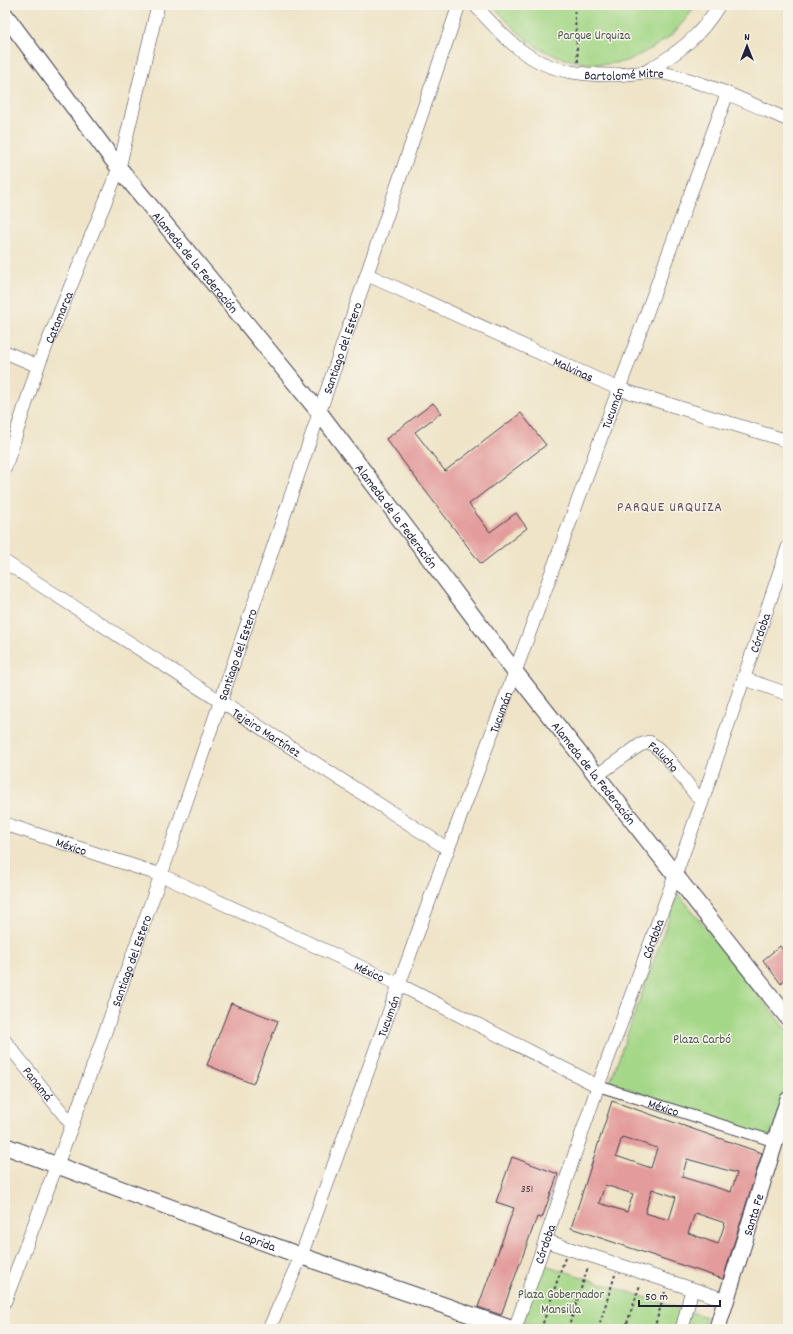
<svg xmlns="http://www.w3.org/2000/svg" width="793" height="1334" font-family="Dekko,sans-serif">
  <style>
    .green { fill: #a4d787; stroke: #637c61 }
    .building { fill: #e39c9b; fill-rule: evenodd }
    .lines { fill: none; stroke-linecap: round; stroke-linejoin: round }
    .pedestrian-casing { stroke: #413f50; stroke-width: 12 }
    .minor-casing { stroke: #413f50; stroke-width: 14 }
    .tertiary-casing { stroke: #413f50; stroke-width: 18 }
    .path { stroke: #413f50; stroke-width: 2; stroke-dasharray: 3 3; stroke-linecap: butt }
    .pedestrian { stroke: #fff; stroke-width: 10 }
    .minor { stroke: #fff; stroke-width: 13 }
    .tertiary { stroke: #fff; stroke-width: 16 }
    .labels { text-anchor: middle; stroke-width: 3; stroke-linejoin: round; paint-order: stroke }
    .number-label { font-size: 11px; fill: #524053 }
    .park-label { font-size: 13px; fill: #495852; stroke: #f7f3e8 }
    .street-label { font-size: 13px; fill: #22223b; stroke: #f7f3e8 }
    .neighbourhood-label { font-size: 14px; letter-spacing: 1px; fill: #664d5d; stroke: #f7f3e8 }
  </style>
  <rect width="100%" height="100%" fill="#f7f3e8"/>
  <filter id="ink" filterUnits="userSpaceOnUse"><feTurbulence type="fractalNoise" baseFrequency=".025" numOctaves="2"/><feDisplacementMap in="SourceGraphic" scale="8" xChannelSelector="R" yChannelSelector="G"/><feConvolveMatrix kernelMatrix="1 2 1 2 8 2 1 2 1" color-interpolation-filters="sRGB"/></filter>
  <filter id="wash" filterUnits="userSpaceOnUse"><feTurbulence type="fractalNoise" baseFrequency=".012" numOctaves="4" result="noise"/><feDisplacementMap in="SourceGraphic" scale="16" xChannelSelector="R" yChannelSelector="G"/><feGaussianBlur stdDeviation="0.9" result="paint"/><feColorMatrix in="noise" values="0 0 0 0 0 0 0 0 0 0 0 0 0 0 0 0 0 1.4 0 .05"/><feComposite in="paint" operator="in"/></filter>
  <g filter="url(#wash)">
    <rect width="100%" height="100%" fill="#efe4c8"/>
    <g class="green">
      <path d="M492,5H697C688,15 679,29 669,37C661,43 634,59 626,61C597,69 559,61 534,45C518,34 505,19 492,5Z"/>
      <path d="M678,893L788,1032V1083L770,1139L610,1082Z"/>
      <path d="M542,1264L706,1317L702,1329H545L523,1322Z"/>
    </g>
    <g id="blocks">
      <g class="building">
        <path d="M433,403L441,413L415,432L445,471L521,413L546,445L469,504L490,532L516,513L527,528L481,564L386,439Z"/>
        <path d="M780,946L788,957V974L781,984L763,960Z"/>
        <path d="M231,1003L278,1021L253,1084L207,1065Z"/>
        <path d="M612,1101L762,1153L723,1279L571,1228ZM622,1137L657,1148L651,1168L616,1156ZM687,1159L737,1173L731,1192L682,1177ZM605,1185L633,1194L627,1212L599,1203ZM652,1189L676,1197L669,1220L645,1213ZM695,1213L725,1223L718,1244L688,1233Z"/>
        <path d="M512,1157L558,1174L542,1218L537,1217L501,1315L478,1307L514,1208L496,1202Z"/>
      </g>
    </g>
  </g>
  <g filter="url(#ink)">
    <use href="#blocks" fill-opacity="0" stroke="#413f50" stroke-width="1"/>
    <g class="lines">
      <defs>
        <g id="pedestrian">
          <path id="s1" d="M598,1086L776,1142"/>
        </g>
        <g id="minor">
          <path id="s2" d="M475,5C519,55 542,75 612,75C629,75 645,70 663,73C706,82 747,102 788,120"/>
          <path d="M647,71C678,53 700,37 719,5"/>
          <path id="s3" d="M368,275L619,389L788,441"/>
          <path d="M5,352L38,366"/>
          <path id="s4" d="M5,468L38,366L119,168L158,5"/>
          <path id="s5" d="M5,562L448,849"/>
          <path d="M745,679L788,694"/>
          <path id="s6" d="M596,776L640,745L649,742C671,756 684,783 702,802"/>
          <path id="s7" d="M5,824L161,875L400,985L598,1086"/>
          <path id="s8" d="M5,1041L72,1125"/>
          <path d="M546,1241L726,1300"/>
          <path id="s9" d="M5,1301L72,1125L161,875L459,5"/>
          <path id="s10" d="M269,1329L301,1256L448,849L515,672L727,94"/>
          <path id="s11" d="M515,1329L598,1086L702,802L788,547"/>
          <path d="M682,1329L692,1289"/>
        </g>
        <g id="tertiary">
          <path id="s12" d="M5,15L119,168L319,412L515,672L788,1018"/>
          <path id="s13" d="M5,1146L301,1256L512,1329"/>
          <path id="s14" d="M717,1329L788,1100"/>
        </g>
      </defs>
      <use href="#pedestrian" class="pedestrian-casing"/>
      <use href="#minor" class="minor-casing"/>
      <use href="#tertiary" class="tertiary-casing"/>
      <g class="path">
        <path d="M574,5L578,62"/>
        <path d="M541,1329L565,1258"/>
        <path d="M568,1329L588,1267"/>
        <path d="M598,1329L615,1275"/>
        <path d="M625,1329L640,1285"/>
        <path d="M654,1329L665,1292"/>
      </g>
      <use href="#pedestrian" class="pedestrian"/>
      <use href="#minor" class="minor"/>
      <use href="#tertiary" class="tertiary"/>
    </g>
  </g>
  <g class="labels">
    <g class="number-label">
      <text x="527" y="1192">351</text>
    </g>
    <g class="park-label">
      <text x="594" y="39">Parque Urquiza</text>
      <text x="702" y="1043">Plaza Carbó</text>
      <text x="561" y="1298">Plaza Gobernador<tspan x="561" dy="15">Mansilla</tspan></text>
    </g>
    <g class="street-label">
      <text dy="5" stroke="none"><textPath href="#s2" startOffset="173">Bartolomé Mitre</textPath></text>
      <text dy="5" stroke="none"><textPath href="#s12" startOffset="312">Alameda de la Federación</textPath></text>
      <text dy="5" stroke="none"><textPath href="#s4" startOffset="160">Catamarca</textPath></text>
      <text dy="5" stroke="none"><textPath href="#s9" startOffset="1011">Santiago del Estero</textPath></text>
      <text dy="5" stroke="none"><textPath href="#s3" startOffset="226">Malvinas</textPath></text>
      <text dy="5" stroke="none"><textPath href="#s10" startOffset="983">Tucumán</textPath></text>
      <text dy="5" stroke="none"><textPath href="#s12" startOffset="636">Alameda de la Federación</textPath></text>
      <text dy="5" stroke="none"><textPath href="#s11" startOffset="738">Córdoba</textPath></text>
      <text dy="5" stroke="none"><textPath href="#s9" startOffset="687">Santiago del Estero</textPath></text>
      <text dy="5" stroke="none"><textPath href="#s10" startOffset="659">Tucumán</textPath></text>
      <text dy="5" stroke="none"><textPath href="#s5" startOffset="312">Tejeiro Martínez</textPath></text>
      <text dy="5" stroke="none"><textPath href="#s6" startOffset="84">Falucho</textPath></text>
      <text dy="5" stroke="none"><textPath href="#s12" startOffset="960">Alameda de la Federación</textPath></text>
      <text dy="5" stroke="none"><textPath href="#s7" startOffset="70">México</textPath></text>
      <text dy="5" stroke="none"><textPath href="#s11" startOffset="414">Córdoba</textPath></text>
      <text dy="5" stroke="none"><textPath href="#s9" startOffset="363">Santiago del Estero</textPath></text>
      <text dy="5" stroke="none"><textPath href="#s7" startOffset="394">México</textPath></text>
      <text dy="5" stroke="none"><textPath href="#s10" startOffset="335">Tucumán</textPath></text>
      <text dy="5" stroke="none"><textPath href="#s8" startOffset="54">Panamá</textPath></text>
      <text dy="5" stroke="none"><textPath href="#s1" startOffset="69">México</textPath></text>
      <text dy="5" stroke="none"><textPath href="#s14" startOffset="120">Santa Fe</textPath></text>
      <text dy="5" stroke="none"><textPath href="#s13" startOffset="270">Laprida</textPath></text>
      <text dy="5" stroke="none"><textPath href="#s11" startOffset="90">Córdoba</textPath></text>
    </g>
    <g class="neighbourhood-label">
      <text x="670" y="511">PARQUE URQUIZA</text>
    </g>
  </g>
  <rect width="793" height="1334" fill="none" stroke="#f7f3e8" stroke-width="20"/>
  <g transform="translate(747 46)" stroke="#f7f3e8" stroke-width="3" paint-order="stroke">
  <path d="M0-3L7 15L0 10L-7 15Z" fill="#22223b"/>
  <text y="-6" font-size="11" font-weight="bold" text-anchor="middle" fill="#22223b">N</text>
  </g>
  <path d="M639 1300v6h81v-6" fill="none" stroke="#22223b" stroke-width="2"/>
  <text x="645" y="1300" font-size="12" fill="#22223b" stroke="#f7f3e8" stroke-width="3" paint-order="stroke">50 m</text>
</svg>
